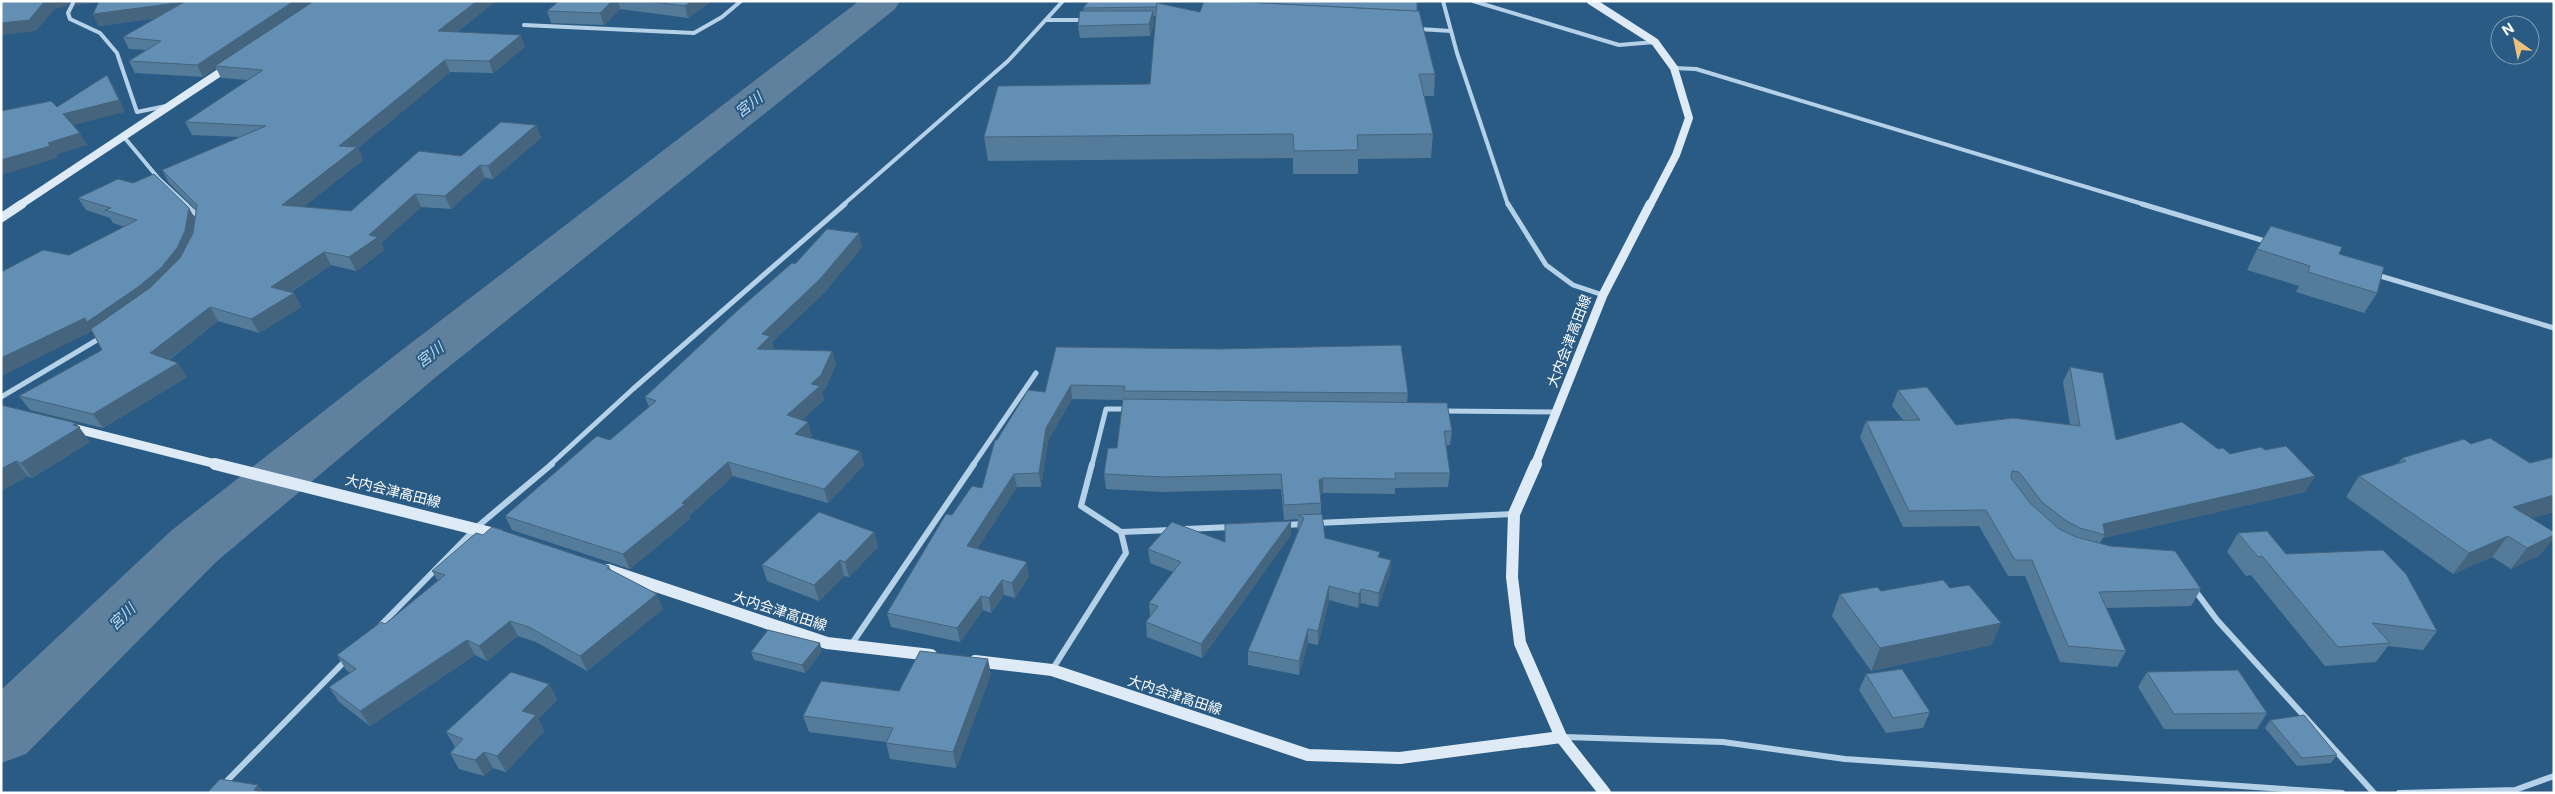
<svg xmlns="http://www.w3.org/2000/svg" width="2555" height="794" font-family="Inter,'Noto Sans JP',sans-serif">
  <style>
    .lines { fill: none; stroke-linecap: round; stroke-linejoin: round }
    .river { fill: #60819d; fill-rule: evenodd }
    .street-far2 { stroke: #b5d1e7; stroke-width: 4 }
    .street-far1 { stroke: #b5d1e7; stroke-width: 5 }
    .street { stroke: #b5d1e7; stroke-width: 6 }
    .secondary-far2 { stroke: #deebf7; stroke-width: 8 }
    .secondary-far1 { stroke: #deebf7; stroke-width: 9 }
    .secondary { stroke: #deebf7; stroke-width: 12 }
    .wall { fill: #547b9a }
    .shaded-wall { fill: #45647d }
    .building { fill: #628fb3; stroke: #45647d }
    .labels { text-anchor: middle; stroke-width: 4; stroke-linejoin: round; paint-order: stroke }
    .street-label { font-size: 14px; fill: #fff; stroke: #2a5b84 }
    .water-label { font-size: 15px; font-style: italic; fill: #c0daee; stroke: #2a5b84 }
  </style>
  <rect width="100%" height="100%" fill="#2a5b84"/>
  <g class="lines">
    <path class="river" d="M859,1H900L895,9L436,377L216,562L26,754L1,763V690L172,530L398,353Z"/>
    <g class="street-far2">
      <path d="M74,1L68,13L70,19L100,33L117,53L137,112L166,106"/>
      <path d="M1443,1L1457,53L1508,205"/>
      <path d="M1473,1L1619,45L1655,42"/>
      <path d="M1046,20H1085"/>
      <path d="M524,25L694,33L722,17L741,1"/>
      <path d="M1419,29L1451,31"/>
      <path d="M1674,68L1696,69L2146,205"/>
      <path d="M124,137L159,179L187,205"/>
      <path d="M843,205L1008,61L1063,1"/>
    </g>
    <g class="street-far1">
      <path d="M185,204L199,217"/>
      <path d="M1508,204L1546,265L1573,285L1603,295"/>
      <path d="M2142,204L2268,242"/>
      <path d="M2377,275L2554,328"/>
      <path d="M1,397L102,337"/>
      <path d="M1443,411L1557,412"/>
      <path d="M550,465L633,389L845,204"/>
      <path d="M973,465L1036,373"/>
      <path d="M1092,465L1106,409H1127"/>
    </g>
    <g class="street">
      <path d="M1317,523L1514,514"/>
      <path d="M1285,525L1304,524"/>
      <path d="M1185,529L1232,527"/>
      <path d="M1121,532L1172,530"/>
      <path d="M2194,589L2217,620L2374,793"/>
      <path d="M379,627L477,527L552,464"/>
      <path d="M851,645L974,464"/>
      <path d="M1052,670L1126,553L1121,532L1081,506L1092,464"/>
      <path d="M1564,737L1723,742L1845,759L2342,793"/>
      <path d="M215,793L346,660"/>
      <path d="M2399,793L2515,790L2554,776"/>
    </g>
    <g class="secondary-far2">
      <path d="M1591,1L1655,42L1674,68L1689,118L1676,155L1650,205"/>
      <path d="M20,205L231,65"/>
    </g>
    <g class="secondary-far1">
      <path d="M1,218L22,204"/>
      <path d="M69,427L220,465"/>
      <path d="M1535,465L1603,295L1650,204"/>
    </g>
    <g class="secondary">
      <path d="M215,464L499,535"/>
      <path d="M1536,464L1514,514L1512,577L1520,643L1561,737L1605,793"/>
      <path d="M608,570L827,643L931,655"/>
      <path d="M975,661L1052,670L1308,755L1400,758L1561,737"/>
    </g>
  </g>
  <g class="wall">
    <path d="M74,1H496L457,32L525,47L493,73L450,72L358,148L363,160L303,207L351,211L461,156L536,125L541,138L493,179L485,178L451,209L421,207L381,243L384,250L356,271L331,265L291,292L294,293L301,307L259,333L218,321L169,360L187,377L103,428L30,410L19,396L102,350L92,331L1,376L69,255L125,227L113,223L110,218L86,210L78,198L189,208L195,219L196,210L169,183L162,170L240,137L192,135L185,122L248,80L221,78L216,68L203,77L135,73L129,61L146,50L129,49L123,37L156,18L99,26L93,14L99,2L76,5Z"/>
    <path d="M559,1H712L688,18L620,9L604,25L551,23L547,11Z"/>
    <path d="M1160,1V4L1200,12L1417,11L1435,74L1434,96H1424L1433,134L1431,158L1358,159V174H1293V158L988,161L984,137L1150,84L1156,16H1153L1154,23L1150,36L1080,38L1078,26L1084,11L1083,8Z"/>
    <path d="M862,247L824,293L772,342L774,349L832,351L836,365L825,389L822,392L824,400L802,420L808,422L812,437L811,438L860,451L864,465L828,503L733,476L689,516L690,519L630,569L512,530L505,516L610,440L649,407L645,397L795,264Z"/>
    <path d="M2257,249L2339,254L2377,293L2364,313L2296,292L2299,286L2247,270Z"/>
    <path d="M1056,347L1408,393L1407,403L1452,431L1450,445H1446L1450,473L1448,487L1395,488V494L1323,493L1321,494V514L1325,538L1380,557L1391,560L1390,574L1378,607L1361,603L1358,608L1329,600L1318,645L1308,643L1299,675L1248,665V651L1299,530L1297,529L1298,519L1284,520L1281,489L1164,492L1106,489L1104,474L1117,448L1123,400L1072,399L1048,441L1041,487H1017L977,549L1029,576L1015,598L1004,595L991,613L983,610L960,642L891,627L887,613L952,515L982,488L997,440L1045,392Z"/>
    <path d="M2070,367L2116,440L2218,449L2230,454L2265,450L2315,476L2305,492L2103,538L2100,543L2201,589L2191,606L2106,608L2126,651L2117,667L2060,662L2025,576H2008L1979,526L1903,527L1860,437L1866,421L1903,420L1892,406L1898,390L1956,425H2070L2063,382Z"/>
    <path d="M1,405L76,423L90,442L32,478L28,476L1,491Z"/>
    <path d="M2471,444L2530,463L2554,457V512L2532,518L2540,555L2511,569L2492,557L2453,574L2346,497L2359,476L2398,464L2402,458Z"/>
    <path d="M1291,521V535L1202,658L1147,637L1146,622L1150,617L1149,603L1173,572L1150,563L1148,549L1225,542Z"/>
    <path d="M874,532L878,547L849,577L844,576L819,601L767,581L762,565Z"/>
    <path d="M2238,533L2286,554L2437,631L2423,650L2388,646L2376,662L2325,666L2251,575L2246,576L2227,552Z"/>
    <path d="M483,535L609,566L611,570L663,609L587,671L536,642L518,636L487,661L475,655L370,726L339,702L329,687L350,673L346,670L337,655L385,624L438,581L432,571Z"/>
    <path d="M1881,591L2001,623L1991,645L1871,671L1832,616L1840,594Z"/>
    <path d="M822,651L805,673L754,660L751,652Z"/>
    <path d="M2147,672L2267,713L2257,729H2164L2138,687Z"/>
    <path d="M991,674L956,768L890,759L886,742L809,732L803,716L899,691Z"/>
    <path d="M1866,674L1930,712L1923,728L1886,733L1859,690Z"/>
    <path d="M549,684L557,700L538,719L544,731L506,772L493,768L484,776L459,769L450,753L455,747L446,732Z"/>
    <path d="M2270,720L2337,755L2331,763L2297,766L2265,728Z"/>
  </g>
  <g class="shaded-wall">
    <path d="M45,1H71L67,6L55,9L36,31L1,35V23Z"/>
    <path d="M74,1H104L76,5Z"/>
    <path d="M294,1H316L215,66L216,68L203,77L197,65Z"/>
    <path d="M477,1H496L443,43L438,31Z"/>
    <path d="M612,1H618L620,9L604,25L600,13Z"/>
    <path d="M692,1H712L688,18L685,6Z"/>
    <path d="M184,2L190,13L99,26L93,14Z"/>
    <path d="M1153,11L1154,23L1150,36L1149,24Z"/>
    <path d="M521,35L525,47L493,73L489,61Z"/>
    <path d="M445,60L450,72L358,148L363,160L289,218L282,205L339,146Z"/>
    <path d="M107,75L114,87L125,112L70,126L63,114Z"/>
    <path d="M536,125L541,138L493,179L488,166Z"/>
    <path d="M80,133L87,145L56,155L58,158L1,175V160L48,143Z"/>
    <path d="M480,165L485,178L451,209L445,196Z"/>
    <path d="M415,194L421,207L381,243L384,250L356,271L349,257L369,235Z"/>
    <path d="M189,208L196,221L192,244L168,281L93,331L1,376V358Z"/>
    <path d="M859,233L862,247L824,293L772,342L774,350L757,349L762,334Z"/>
    <path d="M324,252L331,265L278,300L271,287Z"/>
    <path d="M294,293L301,307L259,333L251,319Z"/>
    <path d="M210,307L218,321L159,367L150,353Z"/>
    <path d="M832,351L836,365L825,389L822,392L824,400L791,430L787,415L811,384Z"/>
    <path d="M178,363L187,377L103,428L93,414Z"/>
    <path d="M1071,385L1072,399L1048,441L1041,487L1039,473L1046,428Z"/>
    <path d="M808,422L812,437L799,449L795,434Z"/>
    <path d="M76,423L90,442L32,478L21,463Z"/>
    <path d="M860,451L864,465L828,503L824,489Z"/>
    <path d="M16,461L28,476L1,491V469Z"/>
    <path d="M728,462L733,476L689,516L690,519L630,569L623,554Z"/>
    <path d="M1014,474L1017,487L970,560L967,546Z"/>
    <path d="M2315,476L2305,492L2103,538L2105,535L2103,524Z"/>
    <path d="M1323,478V493L1319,494V480Z"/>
    <path d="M2554,495V512L2498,528L2513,507Z"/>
    <path d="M1291,521V535L1202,658L1201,644Z"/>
    <path d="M874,532L878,547L849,577L845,562Z"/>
    <path d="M2554,535V538L2540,555L2511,569L2527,548Z"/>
    <path d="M2508,536L2492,557L2453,574L2469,553Z"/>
    <path d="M840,560L844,576L819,601L814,585Z"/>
    <path d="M1391,560L1390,574L1378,607L1379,593Z"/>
    <path d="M1027,562L1029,576L1015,598L1012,583Z"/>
    <path d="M1002,580L1004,595L991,613L989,598Z"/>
    <path d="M1329,586V600L1318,645V631Z"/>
    <path d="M1361,589V603L1358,608L1359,594Z"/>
    <path d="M657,594L663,609L587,671L580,656Z"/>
    <path d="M981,596L983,610L960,642L957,628Z"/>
    <path d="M510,621L518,636L487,661L479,646Z"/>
    <path d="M2001,623L1991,645L1871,671L1880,648Z"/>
    <path d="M1308,629V643L1299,675V661Z"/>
    <path d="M467,640L475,655L370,726L360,711Z"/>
    <path d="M820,643L822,651L805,673L802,665Z"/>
    <path d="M988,659L991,674L956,768L953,752Z"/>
    <path d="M549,684L557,700L538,719L544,731L506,772L497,756L522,711Z"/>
    <path d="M484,752L493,768L484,776L475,760Z"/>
    <path d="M258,785L264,793H257L254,790Z"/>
  </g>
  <g class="building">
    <path d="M1,1H45L29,20L1,23Z"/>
    <path d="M99,1H294L197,65L129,61L161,41L123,37L184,2L93,14Z"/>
    <path d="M314,1H477L438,31L521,35L489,61L445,60L339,146L357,147L282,205L351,211L419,151L461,156L501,122L536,125L488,166L480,165L445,196L415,194L369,235L378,237L349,257L324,252L271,287L294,293L251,319L210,307L150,353L178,363L93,414L19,396L102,350L91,329L151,287L180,258L193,233L197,205L162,170L266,126L185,122L263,70L215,66Z"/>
    <path d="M559,1H612L600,13L547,11Z"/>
    <path d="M646,1H692L685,6Z"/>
    <path d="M1089,1H1158L1156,7L1083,8Z"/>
    <path d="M1204,1H1227L1419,11L1435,74H1419L1433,134L1357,135L1358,150L1294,151L1293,134L984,137L998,86L1150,84L1157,3L1200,12Z"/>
    <path d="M1211,1H1417V11L1227,1Z"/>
    <path d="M1080,11H1153L1149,24L1078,26Z"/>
    <path d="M107,75L119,100L63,114L80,133L48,143L50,146L1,160V111L51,101L57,107Z"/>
    <path d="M154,174L189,208L185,231L177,248L161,268L138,287L87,322L85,318L1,358V272L43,250L69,255L137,220L105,210L111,208L78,198L118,179L133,183Z"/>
    <path d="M2271,226L2342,247L2339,254L2384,267L2377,293L2308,272L2310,266L2257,249Z"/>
    <path d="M827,229L859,233L820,279L762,334L770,336L757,349L832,351L821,375L811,384L820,386L787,415L808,422L795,434L860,451L824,489L728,462L682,503L685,504L623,554L505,516L597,436L610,440L656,401L645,397L738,310L792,263L795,264Z"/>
    <path d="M1401,345L1408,393L1124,391L1125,386L1071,385L1046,428L1039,473L1014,474L967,546L1027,562L1012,583L1002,580L989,598L981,596L957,628L887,613L946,514L952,515L972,486L982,488L995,440H997L1028,390L1045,392L1056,347L1219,349Z"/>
    <path d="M2070,367L2103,373L2116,440L2182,422L2218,449L2223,448L2230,454L2261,447L2265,450L2286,446L2315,476L2103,524L2105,535L2080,528L2065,520L2042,502L2019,472L2012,471L2011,478L2030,503L2059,529L2076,537L2110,546L2175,551L2201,589L2099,592L2126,651L2068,646L2032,560H2015L1986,510L1909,511L1866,421L1920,420L1898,390L1927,387L1956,425L2013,418L2080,426Z"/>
    <path d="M1123,399L1447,403L1452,431H1444L1450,473H1395L1396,479L1323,478L1319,480L1321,503L1284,505L1281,474L1163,477L1104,474L1108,448H1117Z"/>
    <path d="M1,405L76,423L73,425L80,427L21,463L16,461L1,469Z"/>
    <path d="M2490,438L2530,463L2554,457V495L2513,507L2554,532V535L2527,548L2508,536L2469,553L2359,476L2406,461L2402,458L2464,439L2471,444Z"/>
    <path d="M819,512L874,532L845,562L840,560L814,585L762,565Z"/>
    <path d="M1322,514L1325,538L1380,552L1378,557L1391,560L1379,593L1361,589L1359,594L1329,586L1318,631L1308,629L1299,661L1248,651L1304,518L1298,515Z"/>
    <path d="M1291,521L1201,644L1146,622L1158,606L1149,603L1181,562L1148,549L1172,522L1225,542V524Z"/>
    <path d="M492,527L609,566L607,568L657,594L580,656L529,627L510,621L479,646L467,640L360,711L329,687L356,669L337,655L381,622L385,624L445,575L432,571L476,533L483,535Z"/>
    <path d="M2267,531L2286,554L2383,550L2406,574L2437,631L2372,623L2390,643L2338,647L2262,556L2258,557L2238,533Z"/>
    <path d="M1943,580L1950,588L1969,585L2001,623L1880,648L1840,594L1877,587L1881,591Z"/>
    <path d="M768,630L820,643L802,665L751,652Z"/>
    <path d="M920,651L988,659L953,752L886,743L893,728L803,716L821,681L899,691Z"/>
    <path d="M1902,669L1930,712L1893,718L1866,674Z"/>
    <path d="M2238,670L2267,713L2174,714L2147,672Z"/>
    <path d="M511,672L549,684L522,711L536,715L497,756L484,752L475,760L450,753L463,739L446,732Z"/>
    <path d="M2304,715L2337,755L2302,758L2270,720Z"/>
    <path d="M220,779L258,785L254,790L263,793H207Z"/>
  </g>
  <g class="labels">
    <g class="street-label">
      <text transform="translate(1569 341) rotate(-69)" y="5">大内会津高田線</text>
      <text transform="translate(393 491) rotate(14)" y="5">大内会津高田線</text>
      <text transform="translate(780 611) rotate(18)" y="5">大内会津高田線</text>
      <text transform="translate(1175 695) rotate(18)" y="5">大内会津高田線</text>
    </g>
    <g class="water-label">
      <text transform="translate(749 105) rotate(-38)" y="5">宮川</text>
      <text transform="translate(430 355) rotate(-38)" y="5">宮川</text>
      <text transform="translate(122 617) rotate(-44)" y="5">宮川</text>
    </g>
  </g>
  <rect width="2555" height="794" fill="none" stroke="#ffffff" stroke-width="5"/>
  <g transform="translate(2515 40) rotate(327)"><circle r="24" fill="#2a5b84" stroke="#7f9db5"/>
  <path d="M0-4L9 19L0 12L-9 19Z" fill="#edc07c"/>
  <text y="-8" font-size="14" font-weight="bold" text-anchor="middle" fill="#ffffff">N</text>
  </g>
</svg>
